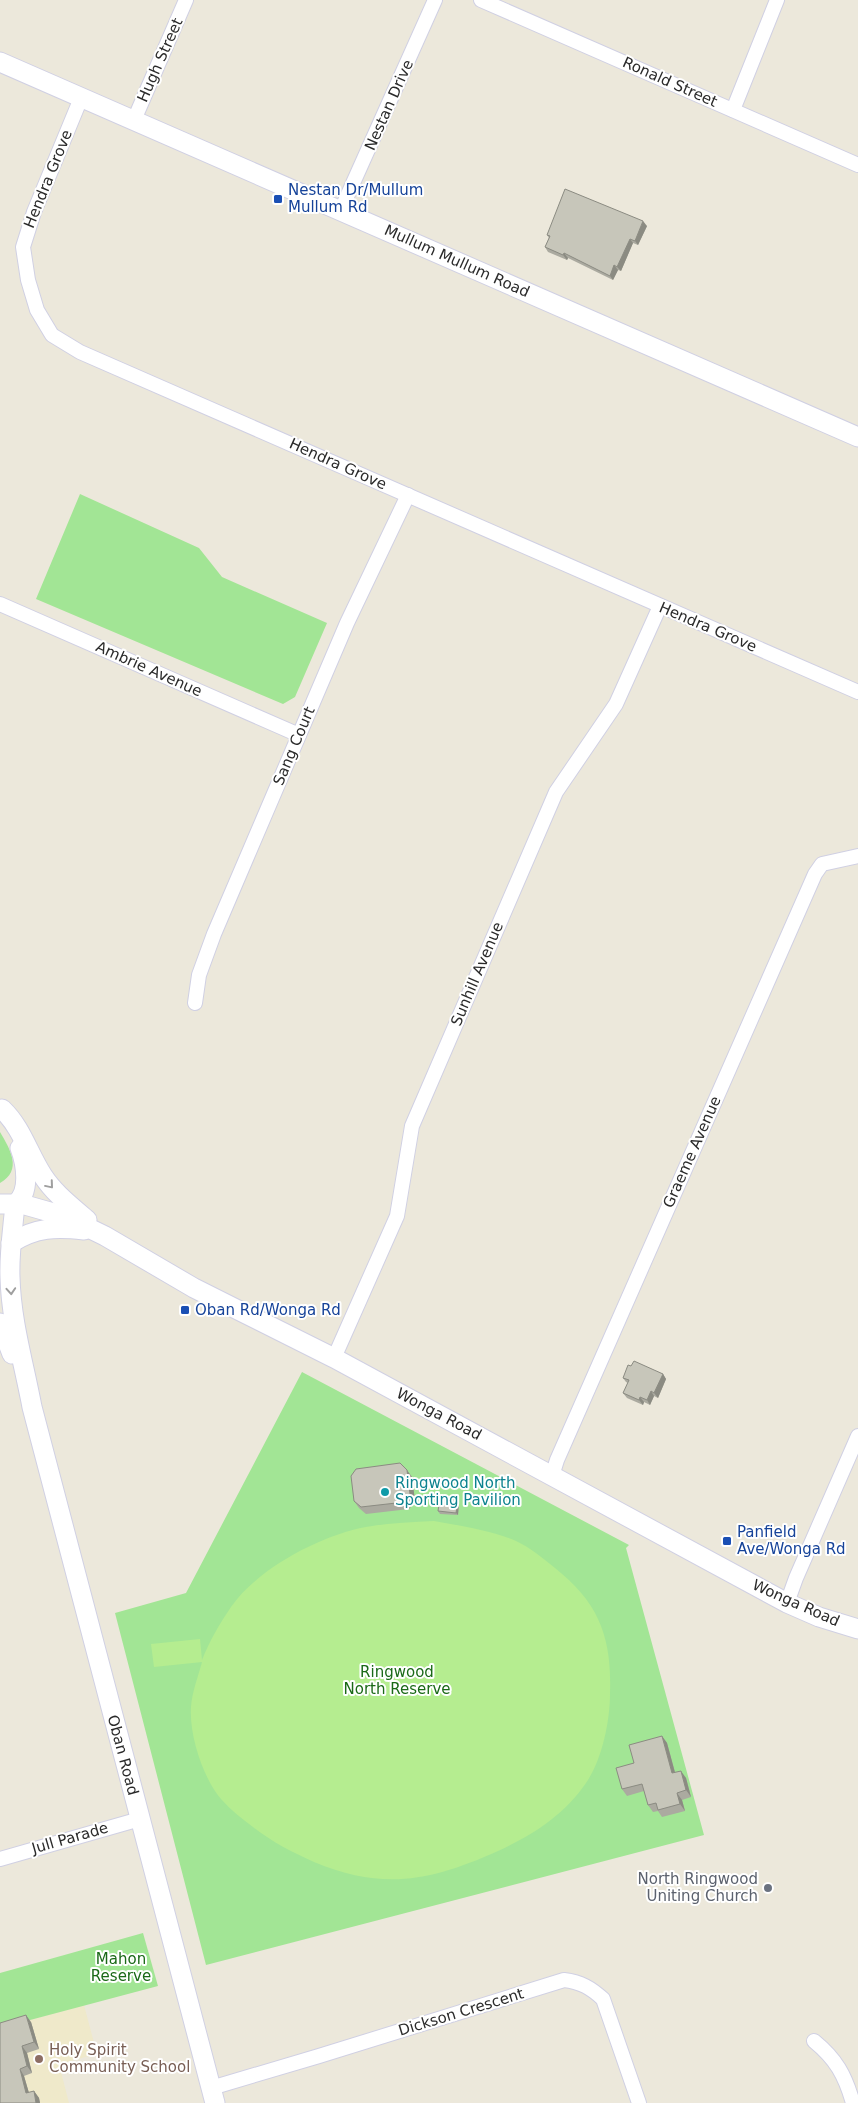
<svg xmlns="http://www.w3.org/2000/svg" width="858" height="2103" font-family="'DejaVu Sans',sans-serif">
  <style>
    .education { fill: #efe9ca }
    .green { fill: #a2e595 }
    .pitch { fill: #b5ed90 }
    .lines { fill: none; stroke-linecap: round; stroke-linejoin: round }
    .street-casing { stroke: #d0d0e3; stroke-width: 16 }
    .secondary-casing { stroke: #d0d0e3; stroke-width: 21 }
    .street { stroke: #fff; stroke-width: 14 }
    .secondary { stroke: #fff; stroke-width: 19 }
    .wall { fill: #abaaa0 }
    .shaded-wall { fill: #8b8b82 }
    .building { fill: #c7c6ba; stroke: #8b8b82 }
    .oneway { stroke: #9f9f9f }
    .transit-dot { fill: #1a4fb4; stroke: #fff; stroke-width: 2 }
    .culture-dot { fill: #0f9aa8; stroke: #fff; stroke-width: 2 }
    .worship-dot { fill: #6b7280; stroke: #fff; stroke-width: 2 }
    .education-dot { fill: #8d6e63; stroke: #fff; stroke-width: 2 }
    .labels { text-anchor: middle; stroke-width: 4; stroke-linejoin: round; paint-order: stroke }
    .street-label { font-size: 15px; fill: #2a2a2a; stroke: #fff }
    .transit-label { font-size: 15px; fill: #164399; stroke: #fff; text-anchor: start }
    .culture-label { font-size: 15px; fill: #0d838f; stroke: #fff; text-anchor: start }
    .park-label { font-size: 15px; fill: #1a6917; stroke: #fff }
    .worship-label { font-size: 15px; fill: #5b616d; stroke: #fff; text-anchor: end }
    .education-label { font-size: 15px; fill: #785e54; stroke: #fff; text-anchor: start }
  </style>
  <rect width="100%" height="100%" fill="#ece8db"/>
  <path class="education" d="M84,2005L97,2054L59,2064L69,2103H0V2028Z"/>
  <g class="green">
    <path d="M80,494L199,548L222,577L327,623L295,697L283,704L36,599Z"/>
    <path d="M0,1132C10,1149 23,1170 0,1183Z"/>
    <path d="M302,1372L629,1545L626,1548L704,1835L206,1965L115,1613L186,1593Z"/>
    <path d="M143,1933L158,1986L0,2028V1973Z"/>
  </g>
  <path class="pitch" d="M434,1521C461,1526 490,1530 516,1541C529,1547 543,1558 555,1568C599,1603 612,1637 610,1694C610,1721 602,1760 586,1783C564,1815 533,1835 498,1851C431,1881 384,1891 314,1862C292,1852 272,1842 253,1827C242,1819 231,1810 221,1799C203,1778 189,1735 191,1707C192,1692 198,1677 202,1662L154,1667L151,1644L200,1639L202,1660C209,1642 220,1623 231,1607C257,1569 321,1535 366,1527C388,1523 412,1522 434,1521Z"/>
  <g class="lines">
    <defs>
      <g id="street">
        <path d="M481,0L858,165"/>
        <path d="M81,98L34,212L23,247L28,280L37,310L52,335L80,352L858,692"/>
        <path d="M733,110L777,0"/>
        <path d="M134,120L186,0"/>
        <path d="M341,210L435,0"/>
        <path d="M0,604L299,735"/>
        <path d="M195,1003L199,975L214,934L347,623L408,495"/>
        <path d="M334,1358L397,1216L412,1126L556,792L616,704L660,606"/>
        <path d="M552,1476L557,1460L815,874L822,864L858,856"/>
        <path d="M787,1603L796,1578L858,1436"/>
        <path d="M0,1859L140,1819"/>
        <path d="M814,2041C836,2059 845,2075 853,2103"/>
        <path d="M211,2088L319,2056L564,1980C581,1982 591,1988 603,1999L639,2103"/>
      </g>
      <g id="secondary">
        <path d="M0,62L858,437"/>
        <path d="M2,1109C22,1128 28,1153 43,1176C54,1193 71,1206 87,1220"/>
        <path d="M18,1203L64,1216L105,1236L194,1288L334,1358L787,1603L819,1617L858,1629"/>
        <path d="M0,1204H15C31,1193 26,1164 20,1148"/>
        <path d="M15,1204C13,1228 9,1253 10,1277C11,1321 24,1364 32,1407L215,2103"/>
        <path d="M11,1243C36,1227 56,1227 84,1230"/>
        <path d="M0,1323L12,1354"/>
      </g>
    </defs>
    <use href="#street" class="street-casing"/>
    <use href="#secondary" class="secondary-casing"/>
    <use href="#street" class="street"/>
    <use href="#secondary" class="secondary"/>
  </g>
  <g class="wall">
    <path d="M647,226L638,245L633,243L621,271L618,270L613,280L568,258L567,260L548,252L545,247L549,238L547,235Z"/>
    <path d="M631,1366L663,1374L666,1379L658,1398L654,1396L650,1405L644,1402L643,1405L627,1398L623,1393L628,1383L626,1382L623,1378Z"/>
    <path d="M412,1477L415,1501L409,1509L366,1514L359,1508L354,1501Z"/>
    <path d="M458,1500L459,1502L458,1515L440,1514L438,1511Z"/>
    <path d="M662,1736L667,1743L675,1772L686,1778L691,1797L682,1800L685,1811L662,1817L658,1811L653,1812L648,1805L644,1791L627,1796L622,1789L634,1763Z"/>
    <path d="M31,2022L39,2049L27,2053L32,2073L24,2076L29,2093L34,2091L39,2098L40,2103H0Z"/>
  </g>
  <g class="shaded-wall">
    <path d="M643,221L647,226L638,245L635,241Z"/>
    <path d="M630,239L633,243L621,271L617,267Z"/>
    <path d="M564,253L568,258L567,260L563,255Z"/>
    <path d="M614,265L618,270L613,280L610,276Z"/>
    <path d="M663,1374L666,1379L658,1398L654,1393Z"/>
    <path d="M651,1391L654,1396L650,1405L647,1400Z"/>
    <path d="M640,1397L644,1402L643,1405L639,1400Z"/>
    <path d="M407,1470L412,1477L415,1501L409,1509L405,1502Z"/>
    <path d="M458,1500L459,1502L458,1515L456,1513Z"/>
    <path d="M662,1736L667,1743L677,1780L672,1773Z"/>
    <path d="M681,1771L686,1778L691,1797L686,1790Z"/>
    <path d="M677,1793L682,1800L685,1811L680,1804Z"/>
    <path d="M26,2015L31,2022L39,2049L34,2042Z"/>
    <path d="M22,2046L27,2053L32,2073L27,2066Z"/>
    <path d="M20,2069L24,2076L31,2100L26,2093Z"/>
    <path d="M34,2091L39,2098L40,2103H36Z"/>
  </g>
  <g class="building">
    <path d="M565,189L643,221L635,241L630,239L617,267L614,265L610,276L564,253L563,255L545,247L550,236L547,235Z"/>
    <path d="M634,1361L663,1374L654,1393L651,1391L647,1400L640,1397L639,1400L623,1393L629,1380L623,1378L628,1365L631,1366Z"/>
    <path d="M400,1463L407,1470L410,1494L405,1502L361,1507L354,1501L351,1476L356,1469Z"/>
    <path d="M440,1498L458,1500L456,1513L438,1511Z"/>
    <path d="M662,1736L672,1773L681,1771L686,1790L677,1793L680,1804L658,1810L656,1803L648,1805L642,1784L622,1789L616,1768L634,1763L629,1745Z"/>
    <path d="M26,2015L34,2042L22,2046L27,2066L20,2069L26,2093L34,2091L36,2103H0V2023Z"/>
  </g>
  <defs><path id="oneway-chevron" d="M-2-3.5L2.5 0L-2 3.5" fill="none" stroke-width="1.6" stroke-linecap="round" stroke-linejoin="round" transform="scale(1.25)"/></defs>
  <g class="oneway">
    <use href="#oneway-chevron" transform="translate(50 1185) rotate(50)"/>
    <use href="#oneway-chevron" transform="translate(11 1291) rotate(86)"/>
  </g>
  <g class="transit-dot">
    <rect x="273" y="194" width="10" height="10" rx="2.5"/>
    <rect x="180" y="1305" width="10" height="10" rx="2.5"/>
    <rect x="722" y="1536" width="10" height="10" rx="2.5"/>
  </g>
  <circle class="culture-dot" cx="385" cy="1492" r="5"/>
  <circle class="worship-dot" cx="768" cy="1888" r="5"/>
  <circle class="education-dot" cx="39" cy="2059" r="5"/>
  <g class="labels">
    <g class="street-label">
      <text transform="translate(160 60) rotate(-66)" y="5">Hugh Street</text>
      <text transform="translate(670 82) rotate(24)" y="5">Ronald Street</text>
      <text transform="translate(389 105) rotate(-66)" y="5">Nestan Drive</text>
      <text transform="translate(48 179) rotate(-68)" y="5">Hendra Grove</text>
      <text transform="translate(457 261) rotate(24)" y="5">Mullum Mullum Road</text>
      <text transform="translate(338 464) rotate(24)" y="5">Hendra Grove</text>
      <text transform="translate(708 627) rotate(23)" y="5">Hendra Grove</text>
      <text transform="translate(149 669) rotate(24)" y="5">Ambrie Avenue</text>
      <text transform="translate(294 746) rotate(-67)" y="5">Sang Court</text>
      <text transform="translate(477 974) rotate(-67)" y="5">Sunhill Avenue</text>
      <text transform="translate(692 1152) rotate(-66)" y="5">Graeme Avenue</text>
      <text transform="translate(439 1414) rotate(28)" y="5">Wonga Road</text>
      <text transform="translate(796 1603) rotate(24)" y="5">Wonga Road</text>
      <text transform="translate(123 1755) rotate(75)" y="5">Oban Road</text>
      <text transform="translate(70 1838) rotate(-16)" y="5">Jull Parade</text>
      <text transform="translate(461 2012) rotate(-17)" y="5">Dickson Crescent</text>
    </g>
    <g class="transit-label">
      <text x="288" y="195">Nestan Dr/Mullum<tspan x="288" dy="17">Mullum Rd</tspan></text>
      <text x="195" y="1315">Oban Rd/Wonga Rd</text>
      <text x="737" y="1537">Panfield<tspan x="737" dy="17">Ave/Wonga Rd</tspan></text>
    </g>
    <g class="culture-label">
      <text x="395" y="1488">Ringwood North<tspan x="395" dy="17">Sporting Pavilion</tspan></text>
    </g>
    <g class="park-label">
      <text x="397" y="1677">Ringwood<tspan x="397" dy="17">North Reserve</tspan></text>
      <text x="121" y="1964">Mahon<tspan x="121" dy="17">Reserve</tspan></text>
    </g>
    <g class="worship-label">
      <text x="758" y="1884">North Ringwood<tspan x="758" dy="17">Uniting Church</tspan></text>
    </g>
    <g class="education-label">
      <text x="49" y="2055">Holy Spirit<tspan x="49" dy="17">Community School</tspan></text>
    </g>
  </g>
</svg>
